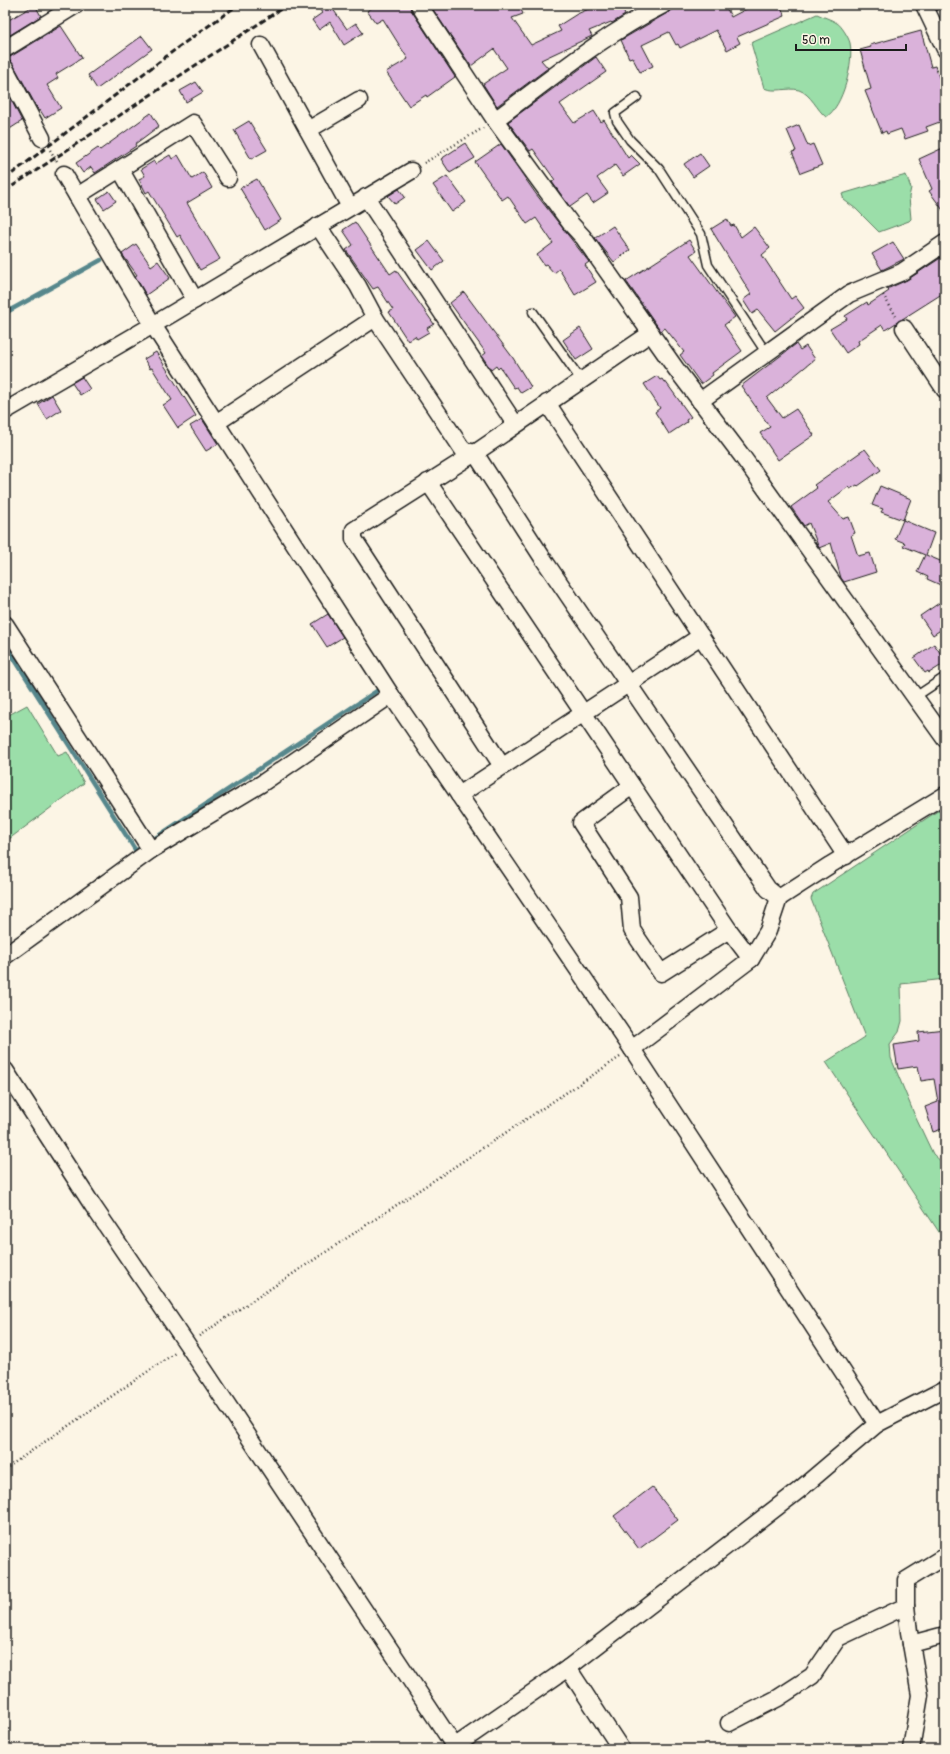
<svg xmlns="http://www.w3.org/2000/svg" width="950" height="1754" font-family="Pangolin,sans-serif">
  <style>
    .green { fill: #9bdea9; stroke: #5c7d62 }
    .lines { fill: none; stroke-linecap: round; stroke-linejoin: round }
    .stream { stroke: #57878c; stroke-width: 4.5 }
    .building { fill: #dab2da; stroke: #1c1c1c }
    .lane-casing { stroke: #1c1c1c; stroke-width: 11 }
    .street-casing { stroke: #1c1c1c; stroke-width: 19 }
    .path { stroke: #1c1c1c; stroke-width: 2.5; stroke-dasharray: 1 3; stroke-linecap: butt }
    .lane { stroke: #fcf5e5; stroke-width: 8 }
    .street { stroke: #fcf5e5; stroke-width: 16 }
    .rail { stroke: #1c1c1c; stroke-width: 3; stroke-dasharray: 6 3; stroke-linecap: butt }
  </style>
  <rect width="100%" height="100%" fill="#fcf5e5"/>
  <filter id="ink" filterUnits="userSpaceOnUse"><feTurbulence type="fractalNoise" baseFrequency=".025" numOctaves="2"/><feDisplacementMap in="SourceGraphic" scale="8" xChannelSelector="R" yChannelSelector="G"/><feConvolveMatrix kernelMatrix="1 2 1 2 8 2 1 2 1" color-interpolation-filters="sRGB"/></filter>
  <g filter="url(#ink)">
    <g class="green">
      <path d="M817,14C823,17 831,19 837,23C841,25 849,38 850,43C854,62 843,107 826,117C817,110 811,94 799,90C788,87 775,93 764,88L751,43Z"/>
      <path d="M906,175L911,188L909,197L911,219L909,221L879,232L856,209L844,200L842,194Z"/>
      <path d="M27,705L58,756L67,752L84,783L5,842V717Z"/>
      <path d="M945,806V979L901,984L902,1021L899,1032L890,1044L891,1058L915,1116L933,1154L945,1165V1241L826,1062L865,1037L811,899L813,894Z"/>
    </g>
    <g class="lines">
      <g class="stream">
        <path d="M5,313L101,260"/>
        <path d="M5,644L136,851L140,848"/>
        <path d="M155,838L378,690"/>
      </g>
    </g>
    <g class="building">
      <path d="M35,5L41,16L5,38V22Z"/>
      <path d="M317,5H330L347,29L356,23L363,33L344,45L330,22L319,30L312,20L322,13Z"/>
      <path d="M376,5H410L411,10L455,77L427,97L426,95L409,106L386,72L408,59L383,19L376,23L367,11Z"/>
      <path d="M430,5H519L523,14L512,18L531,45L561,31L558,26L577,14L598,5H621L625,15L612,23L611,22L589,31L592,36L541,60L548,68L497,106L483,84L507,68L494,49L471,66Z"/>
      <path d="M681,5H725L731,17L754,5H780L785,16L737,37L740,43L727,50L716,30L680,48L678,44L676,45L669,32L642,45L653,66L640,72L632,57L629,58L621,40Z"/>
      <path d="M61,26L82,58L56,74L58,78L47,85L61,108L45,118L40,110L39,111L13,64L10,60L5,58L10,57Z"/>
      <path d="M921,31L931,67L935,66L945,94V120L926,127L928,131L905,139L901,129L887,134L886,131L882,133L865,91L871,89L860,50L871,47L870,45Z"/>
      <path d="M142,36L152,49L97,89L88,75Z"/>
      <path d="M596,57L606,72L560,104L574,123L594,111L601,122L604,120L628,158L631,155L640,164L623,176L615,165L597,178L608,193L593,203L587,195L570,207L552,182L555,180L533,149L530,151L508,122Z"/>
      <path d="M196,82L203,92L186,102L180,91Z"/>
      <path d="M5,88L22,121L5,132Z"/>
      <path d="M151,113L159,126L135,144L136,146L95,173L91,167L83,173L76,163L98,148L100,150Z"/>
      <path d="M249,121L267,150L251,159L234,130Z"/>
      <path d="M799,125L808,146L813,144L822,165L801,173L792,152L796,151L787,130Z"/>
      <path d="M465,143L475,158L450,173L441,159Z"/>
      <path d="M501,144L536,194L589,262L585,265L596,282L575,295L559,269L554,273L546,264L544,265L537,255L553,243L536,218L527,224L508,196L502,200L475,162Z"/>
      <path d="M945,147V213L929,191L932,189L919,159Z"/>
      <path d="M700,153L709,166L693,177L684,164Z"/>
      <path d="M170,155L172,159L178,155L192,179L203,172L212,188L187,203L220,259L200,270L180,235L177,237L149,191L146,193L139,179L145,176L141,169L154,161L155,164Z"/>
      <path d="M447,176L466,202L452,212L433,185Z"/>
      <path d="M257,179L281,220L265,230L240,188Z"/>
      <path d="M399,189L405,197L395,204L388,196Z"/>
      <path d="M109,191L116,201L104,209L97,199Z"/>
      <path d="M727,219L731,226L734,225L741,237L754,227L770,248L762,255L791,299L795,296L804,308L775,331L758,310L752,314L743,300L751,294L711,229Z"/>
      <path d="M355,222L390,274L396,270L434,324L427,328L429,332L417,339L415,336L408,341L389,312L393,310L378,287L373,289L346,250L353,245L343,230Z"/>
      <path d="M613,226L630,250L614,262L595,238Z"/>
      <path d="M689,240L696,251L690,255L735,317L724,325L742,351L712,373L713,375L701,384L680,355L684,352L665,328L661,331L626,281Z"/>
      <path d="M429,241L444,261L432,270L417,250Z"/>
      <path d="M893,242L904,259L882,270L872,254Z"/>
      <path d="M136,244L151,266L158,261L170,278L146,295L135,276L137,275L122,254Z"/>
      <path d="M945,255V292L885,330L882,325L858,341L859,344L846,353L830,329L847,319L845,316L867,302L868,305L889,291L887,289L907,280Z"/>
      <path d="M464,292L513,358L531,387L521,393L517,387L514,388L500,367L498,369L496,366L491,370L482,356L486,353L450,303Z"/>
      <path d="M580,328L593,349L576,360L563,340Z"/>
      <path d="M796,344L800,350L806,346L815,359L767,398L782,418L796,409L814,435L778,460L760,433L770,427L741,386Z"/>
      <path d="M156,352L196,416L178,428L163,405L172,400L152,368L150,369L144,359Z"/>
      <path d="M657,376L660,380L662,379L664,382L665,381L691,417L686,420L687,422L669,434L655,412L660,408L644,384Z"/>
      <path d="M82,377L90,389L80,395L72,383Z"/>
      <path d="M52,395L61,410L47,419L38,404Z"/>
      <path d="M202,419L218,444L206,451L190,426Z"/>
      <path d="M865,449L881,470L858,486L857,485L850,489L848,487L828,502L843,519L849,517L855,533L851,535L858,556L870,553L876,572L844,582L841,578L831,543L819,548L809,523L804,526L791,507L817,488L814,485Z"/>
      <path d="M880,486L911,499L903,520L881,512L883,509L872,505Z"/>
      <path d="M903,520L934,533L926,555L945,563V587L927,579L928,577L917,572L925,555L903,546L905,543L895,539Z"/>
      <path d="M945,599V627L933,635L920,616Z"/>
      <path d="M328,614L343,637L327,647L312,624Z"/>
      <path d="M934,644L945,660V663L929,673L928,671L925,673L914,658Z"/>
      <path d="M945,1029V1128L933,1132L925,1107L938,1102L934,1079L921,1081L918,1066L898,1069L894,1045L919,1041L918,1032Z"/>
      <path d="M652,1487L678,1520L639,1549L614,1516Z"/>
    </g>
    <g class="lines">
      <defs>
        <g id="lane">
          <path d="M637,97L615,113L617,121L630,140L659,169L701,234L708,265L767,354"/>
          <path d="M533,312L581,380"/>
          <path d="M915,697L945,677"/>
        </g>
        <g id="street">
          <path d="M419,5L495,120L571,224L583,237L676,369L742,456L945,739"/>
          <path d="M924,5L945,49"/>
          <path d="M261,45L350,207"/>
          <path d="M5,49L76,5"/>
          <path d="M5,68L42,138"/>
          <path d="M495,120C549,80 603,35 663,5"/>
          <path d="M308,130L359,100"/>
          <path d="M120,169L195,300"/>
          <path d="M64,174L153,325L391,695L632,1049L877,1424"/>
          <path d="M77,196L193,123L228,178"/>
          <path d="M366,197L515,424"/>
          <path d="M318,226L358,286L375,318L463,450L475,453L544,560L768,889L779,898"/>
          <path d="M904,328L945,390"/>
          <path d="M700,401L849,294L902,272L945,243"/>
          <path d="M547,403L846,856"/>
          <path d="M5,411L153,325L411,171"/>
          <path d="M216,423L375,318"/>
          <path d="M428,482L729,930L751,959"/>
          <path d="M5,624L151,850"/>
          <path d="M502,766L354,539V530L475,453L651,333"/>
          <path d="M632,786L581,823L629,897L632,930L661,973L729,930"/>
          <path d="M459,795L701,636"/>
          <path d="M5,956L151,850L261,784L391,695"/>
          <path d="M632,1049L751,959L768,931L779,898L830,865L945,795"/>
          <path d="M5,1070L93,1206L187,1344L455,1747"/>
          <path d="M911,1644L945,1635"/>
          <path d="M568,1668L621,1749"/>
          <path d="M729,1723L778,1698L812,1676L838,1638L906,1606"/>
          <path d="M451,1749L568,1668L798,1491L877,1424L945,1389"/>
          <path d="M911,1749L920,1695L909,1632L906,1606V1580L945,1556"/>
        </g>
      </defs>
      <use href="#lane" class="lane-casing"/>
      <use href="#street" class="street-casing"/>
      <g class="path">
        <path d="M50,150L57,161"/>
        <path d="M424,163L483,128"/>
        <path d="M883,295L896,316"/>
        <path d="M199,1336L620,1057"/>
        <path d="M5,1469L175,1353"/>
      </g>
      <use href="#lane" class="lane"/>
      <use href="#street" class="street"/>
      <g class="rail">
        <path d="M5,179L180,46L238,5"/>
        <path d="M5,191L287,5"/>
      </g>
    </g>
  </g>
  <rect width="950" height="1754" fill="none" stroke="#fcf5e5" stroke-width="20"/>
  <rect x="10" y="10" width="930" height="1734" fill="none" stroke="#1c1c1c" stroke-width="1.5" filter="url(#ink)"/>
  <path d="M796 44v6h110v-6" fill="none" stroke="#1c1c1c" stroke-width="2"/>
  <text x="802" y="44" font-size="12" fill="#1c1c1c" stroke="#fcf5e5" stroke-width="3" paint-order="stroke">50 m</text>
</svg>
